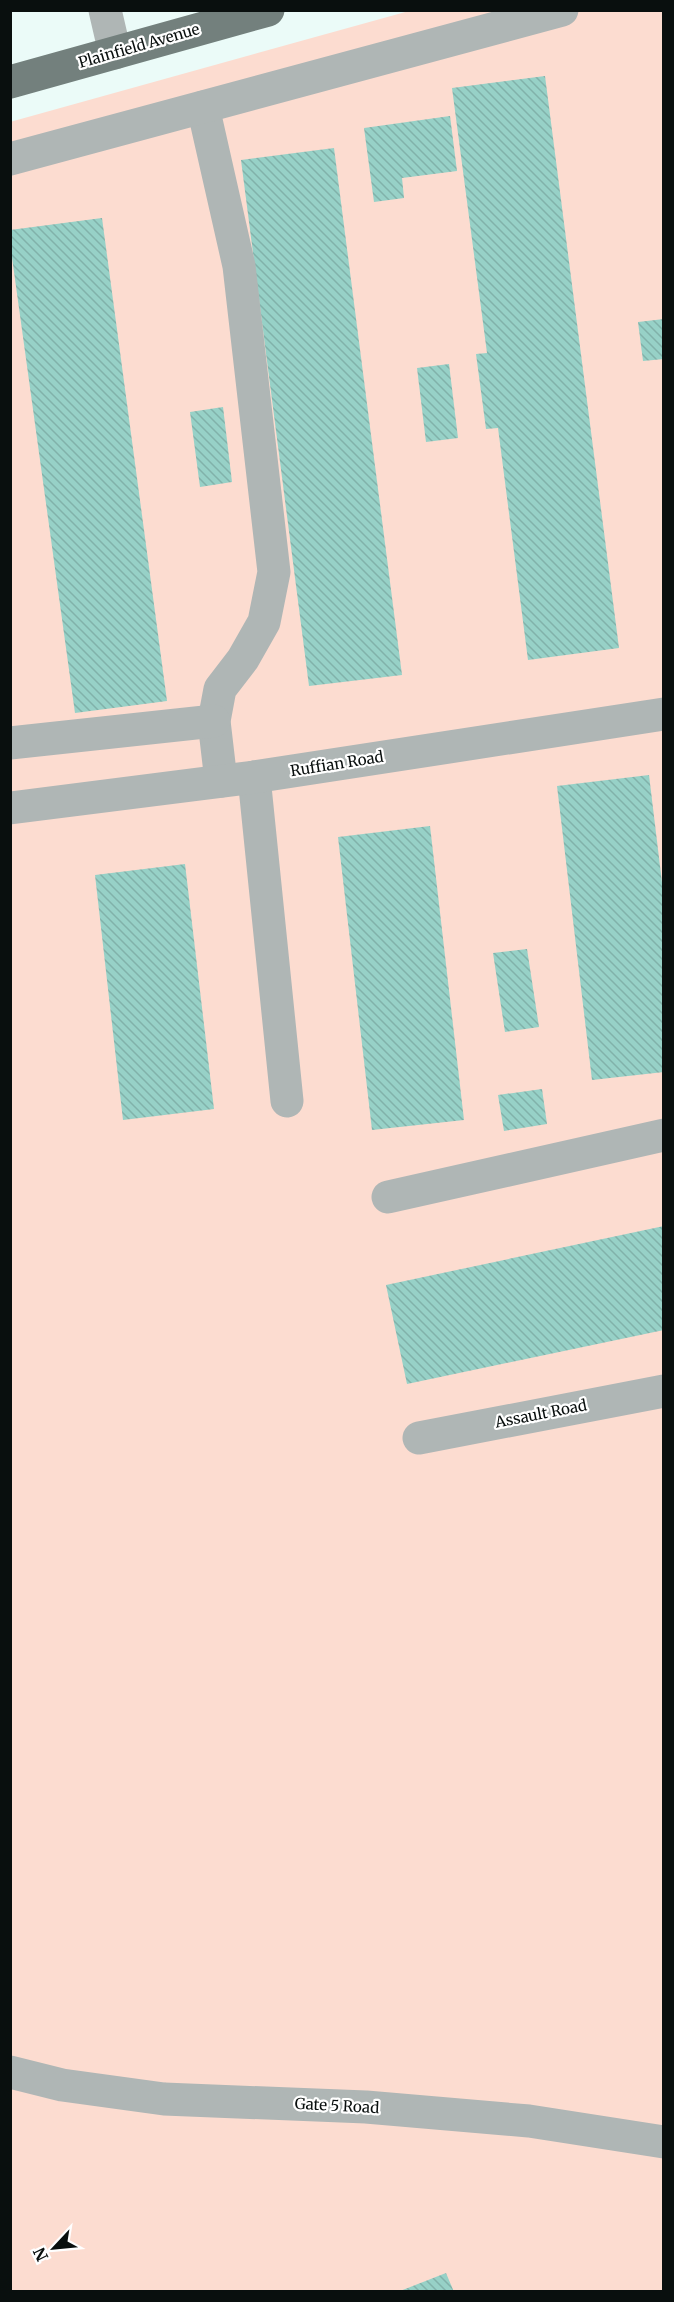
<svg xmlns="http://www.w3.org/2000/svg" width="674" height="2302" font-family="Merriweather,serif">
  <style>
    .pitch { fill: #fcdcd0 }
    .building { fill: url(#building-back-hatch) }
    .lines { fill: none; stroke-linecap: round; stroke-linejoin: round }
    .minor { stroke: #afb6b5; stroke-width: 33 }
    .major { stroke: #73807d; stroke-width: 33 }
    .labels { text-anchor: middle; stroke-width: 4.5; stroke-linejoin: round; paint-order: stroke }
    .street-label { font-size: 15px; fill: #090f0e; stroke: #fff }
  </style>
  <defs>
    <pattern id="building-back-hatch" width="6" height="6" patternUnits="userSpaceOnUse" patternTransform="scale(1.5)"><rect width="6" height="6" fill="#97d1c7"/><path d="M-1 5l2 2M0 0l6 6M5-1l2 2" fill="none" stroke="#81b2aa"/></pattern>
  </defs>
  <rect width="100%" height="100%" fill="#ebfbf8"/>
  <path class="pitch" d="M409,11H663V2291H11L10,122Z"/>
  <g class="building">
    <path d="M545,76L619,648L528,660L498,428L486,429L476,354L487,353L452,88Z"/>
    <path d="M450,116L457,171L402,178L404,198L374,202L364,128Z"/>
    <path d="M334,148L402,675L309,686L241,160Z"/>
    <path d="M102,218L167,701L75,713L10,243V230Z"/>
    <path d="M664,319V359L643,361L638,322Z"/>
    <path d="M449,364L458,438L426,442L417,368Z"/>
    <path d="M223,407L232,482L200,487L190,412Z"/>
    <path d="M649,775L664,899V1072L592,1080L557,786Z"/>
    <path d="M430,826L464,1120L372,1130L338,837Z"/>
    <path d="M185,864L214,1109L123,1120L95,875Z"/>
    <path d="M527,949L539,1027L505,1032L493,953Z"/>
    <path d="M542,1089L547,1124L504,1131L498,1095Z"/>
    <path d="M664,1226V1330L407,1384L386,1285Z"/>
    <path d="M446,2273L454,2292H400V2291Z"/>
  </g>
  <g class="lines">
    <g class="minor">
      <path d="M105,10L115,53"/>
      <path d="M203,107L239,266L274,572L264,622L243,659L220,689L214,721L221,781"/>
      <path d="M10,159L562,10"/>
      <path d="M10,743L214,721"/>
      <path d="M254,777L287,1101"/>
      <path d="M10,808L254,777L664,714"/>
      <path d="M388,1197L664,1135"/>
      <path d="M419,1438L664,1391"/>
      <path d="M10,2072L62,2085L164,2099L366,2107L529,2121L664,2142"/>
    </g>
    <path class="major" d="M10,82L268,10"/>
  </g>
  <g class="labels">
    <g class="street-label">
      <text transform="translate(139 46) rotate(-16)" y="5">Plainfield Avenue</text>
      <text transform="translate(337 764) rotate(-9)" y="5">Ruffian Road</text>
      <text transform="translate(541 1414) rotate(-11)" y="5">Assault Road</text>
      <text transform="translate(337 2106) rotate(3)" y="5">Gate 5 Road</text>
    </g>
  </g>
  <rect width="674" height="2302" fill="none" stroke="#090f0e" stroke-width="24"/>
  <g transform="translate(54 2248) rotate(244)" stroke="#ffffff" stroke-width="4.5" paint-order="stroke">
  <path d="M0-4.5L10 22L0 15L-10 22Z" fill="#090f0e"/>
  <text y="-9" font-size="16" font-weight="bold" text-anchor="middle" fill="#090f0e">N</text>
  </g>
</svg>
